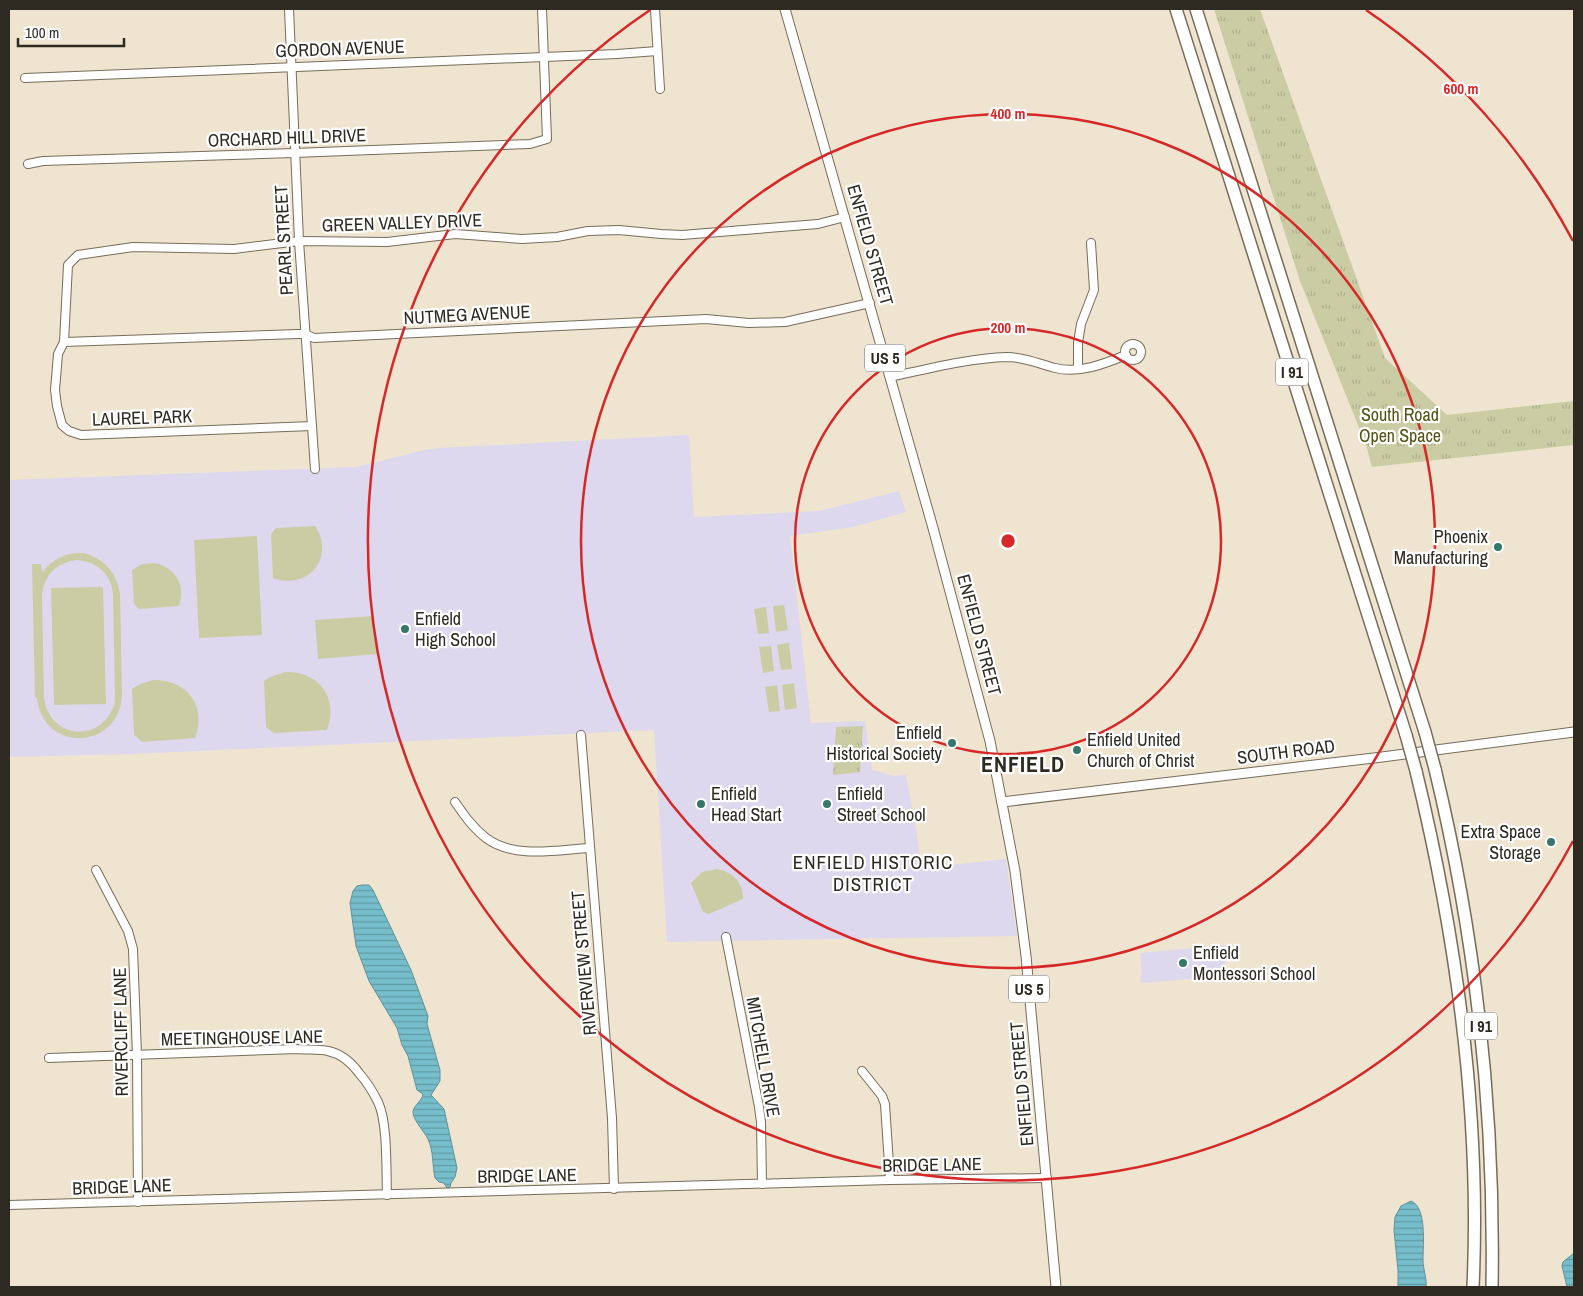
<svg xmlns="http://www.w3.org/2000/svg" width="1583" height="1296" font-family="'Archivo Narrow',sans-serif">
  <style>
    .education { fill: #ddd8ed }
    .grass { fill: url(#grass-tufts) }
    .garden { fill: #cacda4; fill-rule: evenodd }
    .water { fill: url(#water-rules); stroke: #609298 }
    .lines { fill: none; stroke-linecap: round; stroke-linejoin: round }
    .minor-casing { stroke: #766c5a; stroke-width: 10 }
    .major-casing { stroke: #766c5a; stroke-width: 11 }
    .highway-casing { stroke: #766c5a; stroke-width: 14 }
    .minor { stroke: #fff; stroke-width: 8 }
    .major { stroke: #fff; stroke-width: 9 }
    .highway { stroke: #fff; stroke-width: 11 }
    .highway-bridge-casing { stroke: #766c5a; stroke-width: 14; stroke-linecap: butt }
    .highway-bridge { stroke: #fff; stroke-width: 11 }
    .ring { fill: none; stroke: #d62828; stroke-width: 2.5 }
    .poi-dot { fill: #357768; stroke: #fff; stroke-width: 2 }
    .labels { text-anchor: middle; stroke-width: 4.5; stroke-linejoin: round; paint-order: stroke }
    .shield { fill: #fff; stroke: #6d6a64; stroke-width: 1 }
    .shield-label { font-size: 16px; font-weight: bold; fill: #2e2a22 }
    .street-label { font-size: 18px; fill: #2e2a22; stroke: #fff }
    .park-label { font-size: 18px; fill: #525313; stroke: #fff }
    .poi-label { font-size: 18px; fill: #2e2a22; stroke: #fff; text-anchor: start }
    .neighbourhood-label { font-size: 19px; letter-spacing: 1px; fill: #2e2a22; stroke: #fff }
    .district-label { font-size: 22px; font-weight: bold; letter-spacing: 1px; fill: #2e2a22; stroke: #fff }
    .centre { fill: #d62828; stroke: #fff; stroke-width: 2.5 }
    .ring-label { font-size: 15px; text-anchor: middle; font-weight: bold; fill: #d62828; stroke: #fff; stroke-width: 4.5; stroke-linejoin: round; paint-order: stroke }
  </style>
  <defs>
    <pattern id="grass-tufts" width="24" height="20" patternUnits="userSpaceOnUse" patternTransform="scale(1.25)"><rect width="24" height="20" fill="#cacda4"/><path d="M3 7l-1-3M5 7V3M7 7l1-3M15 17l-1-3M17 17v-4M19 17l1-3" fill="none" stroke="#aeb08d"/></pattern>
    <pattern id="water-rules" width="6" height="5" patternUnits="userSpaceOnUse" patternTransform="scale(1.25)"><rect width="6" height="5" fill="#76becb"/><path d="M0 2.5h6" fill="none" stroke="#619ba4"/></pattern>
  </defs>
  <rect width="100%" height="100%" fill="#efe4d0"/>
  <g class="education">
    <path d="M689,435L694,517L819,511L899,491L906,512L853,527L790,536L811,723L865,721L872,770L893,776L906,775L917,833L921,868L1006,859L1017,936L667,942L654,730L132,754L9,757V480L356,467L424,450L439,448Z"/>
    <path d="M1224,945L1227,979L1202,980V978L1141,983L1140,977L1142,973L1140,953Z"/>
  </g>
  <g class="grass">
    <path d="M1214,9H1260L1385,358L1447,415L1574,401V445L1372,467L1366,445L1300,281Z"/>
    <path d="M863,726L860,772L833,775L836,727Z"/>
  </g>
  <g class="garden">
    <path d="M315,526C336,557 308,591 273,578L271,534L276,528Z"/>
    <path d="M257,536L262,635L199,638L194,540Z"/>
    <path d="M83,553C104,558 117,573 120,594L122,695C119,751 43,753 37,698L35,697L32,564H41L42,572C53,559 66,552 83,553ZM76,560C96,561 111,573 113,594L115,702C104,743 50,741 44,698L42,596C44,575 56,563 76,560Z"/>
    <path d="M153,563C175,566 186,585 179,606L139,609L134,604L132,570L142,564Z"/>
    <path d="M103,587L106,704L54,705L51,588Z"/>
    <path d="M784,605L788,630L776,632L773,606Z"/>
    <path d="M766,607L769,633L758,634L754,609Z"/>
    <path d="M374,616L377,654L318,659L315,620Z"/>
    <path d="M789,643L792,669L781,670L777,645Z"/>
    <path d="M771,646L774,671L763,673L759,647Z"/>
    <path d="M285,672C319,671 339,698 327,730L274,733L266,727L264,681L270,677Z"/>
    <path d="M153,680C187,679 207,706 195,738L142,742L134,735L132,689L138,685Z"/>
    <path d="M794,683L797,708L785,710L782,685Z"/>
    <path d="M777,685L780,711L769,712L765,687Z"/>
    <path d="M717,869C733,872 743,883 743,899L709,914L703,912L691,883L702,872Z"/>
  </g>
  <g class="water">
    <path d="M362,885H369L373,890L411,970L428,1016L427,1024L440,1070V1081L431,1095L444,1109L457,1168L455,1177L451,1183L450,1187L447,1188L444,1183L439,1182L435,1178C432,1165 434,1152 428,1139C424,1131 412,1119 413,1111C415,1104 422,1101 423,1094L417,1090L408,1056L402,1045L397,1028L369,981L356,946L350,903L353,891L357,886Z"/>
    <path d="M1411,1201C1427,1207 1423,1245 1423,1260C1423,1269 1427,1278 1426,1287H1398V1270L1394,1230L1395,1217L1401,1206Z"/>
    <path d="M1574,1253V1287H1567L1562,1266L1563,1262Z"/>
  </g>
  <g class="lines">
    <defs>
      <g id="minor">
        <path d="M289,9L299,241L315,469"/>
        <path d="M655,9L660,89"/>
        <path d="M25,78L617,54L657,51"/>
        <path d="M28,164L43,161L294,153L530,144L547,139L542,9"/>
        <path d="M64,342L298,334H305L314,338L706,319L749,323L785,322L870,303"/>
        <circle cx="1133" cy="352" r="8"/>
        <path d="M1078,369V343L1081,324L1094,290L1091,243"/>
        <path d="M890,377C927,369 970,358 1007,357C1025,357 1039,364 1055,368C1079,374 1104,364 1126,355"/>
        <path d="M312,426L81,435L69,431L62,425L57,406L55,390L58,354L64,342L68,265L78,255L133,247L234,249L299,241L387,242L455,234L522,239L557,237L588,231L619,230L661,234L682,235L818,224L845,217"/>
        <path d="M581,735L612,1118L614,1189"/>
        <path d="M455,802C464,815 473,828 486,838C514,859 556,850 589,848"/>
        <path d="M96,870L128,931L133,949L137,1055L138,1202"/>
        <path d="M726,937L759,1107L761,1122L762,1184"/>
        <path d="M49,1058L297,1049C307,1050 319,1049 328,1051C342,1054 351,1062 359,1073C367,1082 373,1092 378,1102C388,1123 386,1170 387,1195"/>
        <path d="M862,1071L882,1096L885,1104L890,1180"/>
        <path d="M9,1205L890,1180L1047,1178"/>
      </g>
      <g id="major">
        <path d="M785,9L933,528L990,741L1015,871L1026,956L1056,1287"/>
        <path d="M1002,802L1382,757L1574,732"/>
      </g>
      <g id="highway">
        <path d="M1176,9L1406,735"/>
        <path d="M1196,9L1425,732"/>
        <path d="M1435,769C1476,939 1495,1112 1492,1287"/>
        <path d="M1416,771C1457,940 1481,1114 1473,1287"/>
      </g>
    </defs>
    <use href="#minor" class="minor-casing"/>
    <use href="#major" class="major-casing"/>
    <use href="#highway" class="highway-casing"/>
    <use href="#minor" class="minor"/>
    <use href="#major" class="major"/>
    <use href="#highway" class="highway"/>
    <defs>
      <g id="highway-bridge">
        <path d="M1425,732L1435,769"/>
        <path d="M1406,735L1416,771"/>
      </g>
    </defs>
    <use href="#highway-bridge" class="highway-bridge-casing"/>
    <use href="#highway-bridge" class="highway-bridge"/>
  </g>
  <g class="ring">
    <circle cx="1008" cy="541" r="213"/>
    <circle cx="1008" cy="541" r="427"/>
    <path d="M1573 841A640 640 0 1 1 650 10M1366 10A640 640 0 0 1 1573 241"/>
  </g>
  <g class="poi-dot">
    <circle cx="1498" cy="547" r="5"/>
    <circle cx="405" cy="629" r="5"/>
    <circle cx="952" cy="743" r="5"/>
    <circle cx="1077" cy="750" r="5"/>
    <circle cx="701" cy="804" r="5"/>
    <circle cx="827" cy="804" r="5"/>
    <circle cx="1551" cy="842" r="5"/>
    <circle cx="1183" cy="963" r="5"/>
  </g>
  <g class="labels">
    <g class="shield">
      <rect x="865" y="344.5" width="40" height="27" rx="4"/>
      <rect x="1276" y="358.5" width="32" height="27" rx="4"/>
      <rect x="1009" y="975.5" width="40" height="27" rx="4"/>
      <rect x="1465" y="1012.5" width="32" height="27" rx="4"/>
    </g>
    <g class="shield-label">
      <text x="885" y="364">US 5</text>
      <text x="1292" y="378">I 91</text>
      <text x="1029" y="995">US 5</text>
      <text x="1481" y="1032">I 91</text>
    </g>
    <g class="street-label">
      <text transform="translate(340 49) rotate(-2)" y="6">GORDON AVENUE</text>
      <text transform="translate(287 138) rotate(-2)" y="6">ORCHARD HILL DRIVE</text>
      <text transform="translate(402 223) rotate(-2)" y="6">GREEN VALLEY DRIVE</text>
      <text transform="translate(284 240) rotate(-93)" y="6">PEARL STREET</text>
      <text transform="translate(870 245) rotate(74)" y="6">ENFIELD STREET</text>
      <text transform="translate(467 315) rotate(-3)" y="6">NUTMEG AVENUE</text>
      <text transform="translate(142 418) rotate(-2)" y="6">LAUREL PARK</text>
      <text transform="translate(979 635) rotate(75)" y="6">ENFIELD STREET</text>
      <text transform="translate(1286 752) rotate(-7)" y="6">SOUTH ROAD</text>
      <text transform="translate(584 963) rotate(-95)" y="6">RIVERVIEW STREET</text>
      <text transform="translate(121 1032) rotate(-91)" y="6">RIVERCLIFF LANE</text>
      <text transform="translate(242 1038) rotate(-1)" y="6">MEETINGHOUSE LANE</text>
      <text transform="translate(763 1057) rotate(80)" y="6">MITCHELL DRIVE</text>
      <text transform="translate(1022 1084) rotate(-95)" y="6">ENFIELD STREET</text>
      <text transform="translate(932 1165) rotate(-1)" y="6">BRIDGE LANE</text>
      <text transform="translate(527 1176) rotate(-1)" y="6">BRIDGE LANE</text>
      <text transform="translate(122 1187) rotate(-2)" y="6">BRIDGE LANE</text>
    </g>
    <g class="park-label">
      <text x="1400" y="421">South Road<tspan x="1400" dy="21">Open Space</tspan></text>
    </g>
    <g class="poi-label">
      <text x="1488" y="543" text-anchor="end">Phoenix<tspan x="1488" dy="21">Manufacturing</tspan></text>
      <text x="415" y="625">Enfield<tspan x="415" dy="21">High School</tspan></text>
      <text x="942" y="739" text-anchor="end">Enfield<tspan x="942" dy="21">Historical Society</tspan></text>
      <text x="1087" y="746">Enfield United<tspan x="1087" dy="21">Church of Christ</tspan></text>
      <text x="711" y="800">Enfield<tspan x="711" dy="21">Head Start</tspan></text>
      <text x="837" y="800">Enfield<tspan x="837" dy="21">Street School</tspan></text>
      <text x="1541" y="838" text-anchor="end">Extra Space<tspan x="1541" dy="21">Storage</tspan></text>
      <text x="1193" y="959">Enfield<tspan x="1193" dy="21">Montessori School</tspan></text>
    </g>
    <g class="neighbourhood-label">
      <text x="873" y="869">ENFIELD HISTORIC<tspan x="873" dy="22">DISTRICT</tspan></text>
    </g>
    <g class="district-label">
      <text x="1023" y="772">ENFIELD</text>
    </g>
  </g>
  <circle cx="1008" cy="541" r="8" class="centre"/>
  <g class="ring-label">
    <text x="1461" y="94">600 m</text>
    <text x="1008" y="119">400 m</text>
    <text x="1008" y="333">200 m</text>
  </g>
  <rect width="1583" height="1296" fill="none" stroke="#2e2a22" stroke-width="20"/>
  <path d="M18 38v8h106v-8" fill="none" stroke="#2e2a22" stroke-width="2.5"/>
  <text x="25" y="38" font-size="15" fill="#2e2a22" stroke="#ffffff" stroke-width="4" paint-order="stroke">100 m</text>
</svg>
